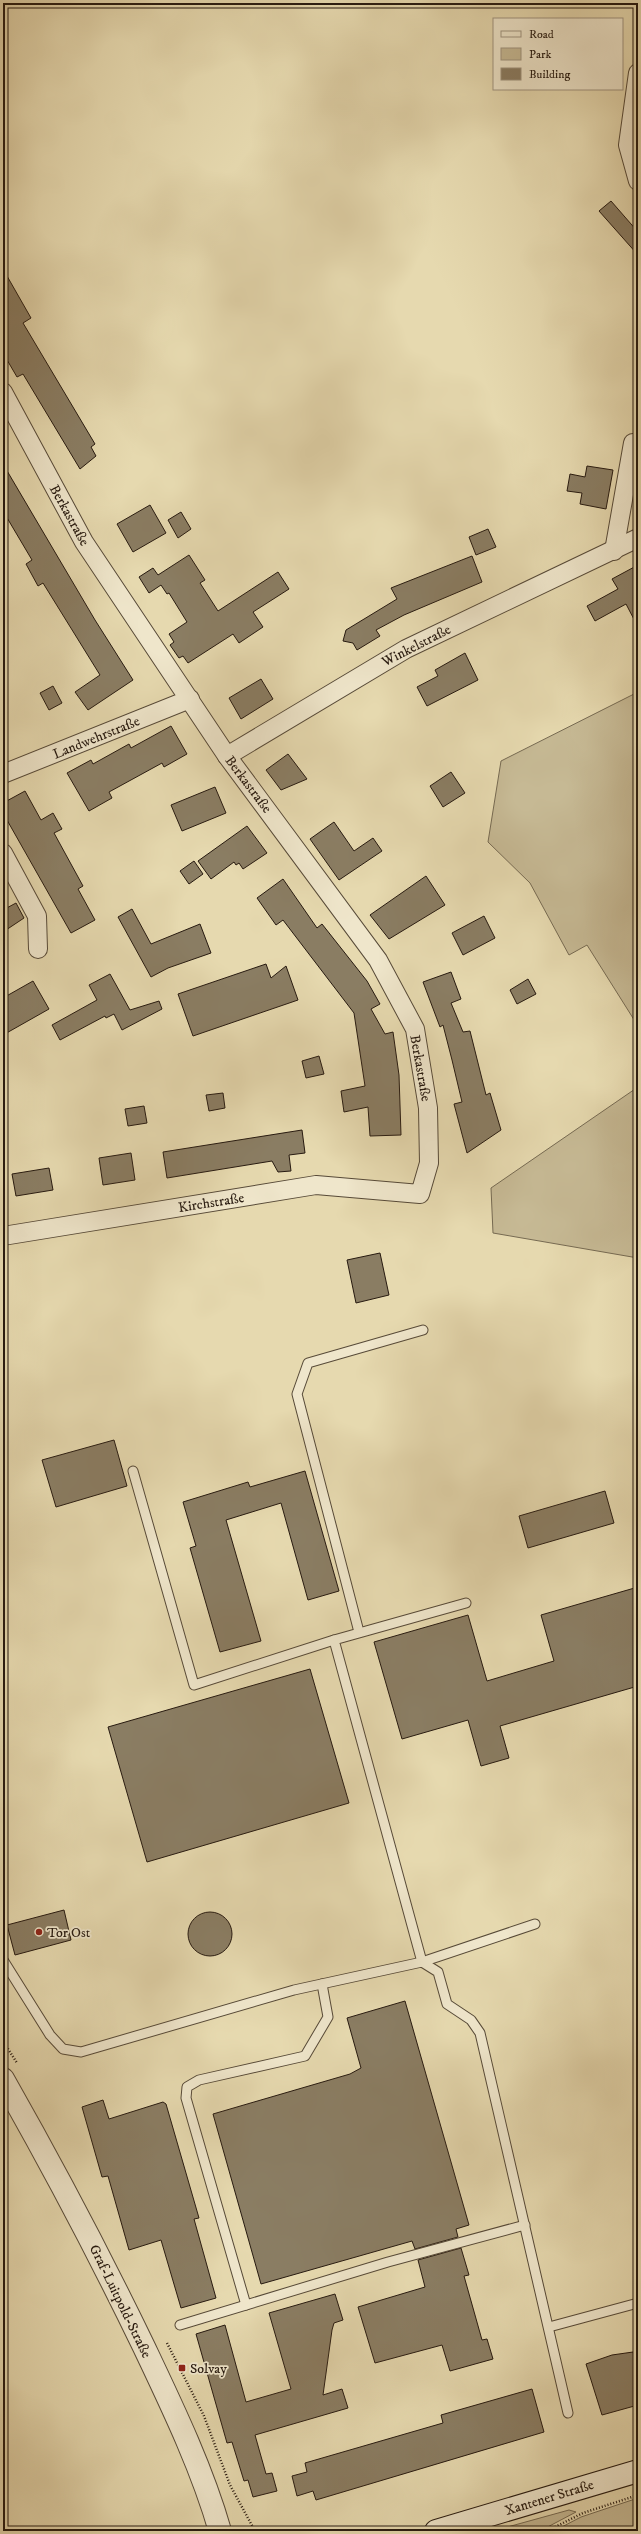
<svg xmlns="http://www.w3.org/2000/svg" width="641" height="2534" font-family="'IM FELL DW Pica',serif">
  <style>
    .green { fill: #c6b994; stroke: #766a52 }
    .building { fill: #8a7d63; stroke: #271a10 }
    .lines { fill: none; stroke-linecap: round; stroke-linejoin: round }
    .service-casing { stroke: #574a38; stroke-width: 11 }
    .minor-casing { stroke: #574a38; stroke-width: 20 }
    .tertiary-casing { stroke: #574a38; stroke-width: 24 }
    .secondary-casing { stroke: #271a10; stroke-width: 24 }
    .path { stroke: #271a10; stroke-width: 2.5; stroke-dasharray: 1 2; stroke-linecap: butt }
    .service { stroke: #efe6cb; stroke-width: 9 }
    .minor { stroke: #efe6cb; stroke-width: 18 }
    .tertiary { stroke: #efe6cb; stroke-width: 22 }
    .secondary { stroke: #efe6cb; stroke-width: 22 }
    .poi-dot { fill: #8f2418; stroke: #efe6cb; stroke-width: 1.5 }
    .labels { text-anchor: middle; stroke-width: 3.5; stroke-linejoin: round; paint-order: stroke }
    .street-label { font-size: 14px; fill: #271a10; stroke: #efe6cb }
    .poi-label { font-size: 14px; fill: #271a10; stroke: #efe6cb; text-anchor: start }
  </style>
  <rect width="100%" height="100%" fill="#e6d9af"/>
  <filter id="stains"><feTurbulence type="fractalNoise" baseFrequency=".005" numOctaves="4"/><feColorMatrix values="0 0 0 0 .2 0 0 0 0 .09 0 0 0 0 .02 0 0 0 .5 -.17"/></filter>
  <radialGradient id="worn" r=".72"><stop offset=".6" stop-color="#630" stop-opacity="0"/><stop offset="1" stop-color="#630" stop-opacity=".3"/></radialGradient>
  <g class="green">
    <path d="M638,692V1026L587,945L569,955L530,883L488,842L501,761Z"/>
    <path d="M638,1087V1258L493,1233L491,1188Z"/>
    <path d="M638,2498V2531H554L581,2517Z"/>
    <path d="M569,2510L576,2512L540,2531H493Z"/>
  </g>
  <g class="building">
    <path d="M611,201L638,232V255L599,211Z"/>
    <path d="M3,269L31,318L23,323L95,444L91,447L96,456L80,469L23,374L17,377L3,353Z"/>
    <path d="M3,464L95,620L133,680L88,710L75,692L100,675L43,583L38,586L26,564L32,560L3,511Z"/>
    <path d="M587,466L613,470L606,509L580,504L582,493L567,491L570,474L585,477Z"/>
    <path d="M150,505L166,533L133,552L117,524Z"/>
    <path d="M181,512L191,529L178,538L168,520Z"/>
    <path d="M488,529L496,547L476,555L469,537Z"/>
    <path d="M189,555L205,580L200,583L218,611L278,572L289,589L253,612L263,627L239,643L233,634L188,663L183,656L179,658L170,645L174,642L169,634L187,622L169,593L167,594L161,585L149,593L139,577L153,568L158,575Z"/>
    <path d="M472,556L482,582L404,615L376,630L380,636L357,650L353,643L343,641L346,630L397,599L391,588Z"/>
    <path d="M638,565V627L626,604L595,621L587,606L618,589L612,579Z"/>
    <path d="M465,653L478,680L427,706L417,687L438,676L435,670Z"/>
    <path d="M261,679L273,699L241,719L229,698Z"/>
    <path d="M53,686L62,703L49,710L40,693Z"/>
    <path d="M171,726L187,754L164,767L162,763L109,792L112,798L89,811L67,773L91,760L93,764L129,744L131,748Z"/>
    <path d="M288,754L307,779L281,790L266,770Z"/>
    <path d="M451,772L465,793L443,807L430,786Z"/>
    <path d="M215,787L226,813L182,831L171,805Z"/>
    <path d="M25,791L41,820L53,813L62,829L54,833L83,886L78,889L95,920L71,933L3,813V803Z"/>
    <path d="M334,822L354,851L373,838L382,851L339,880L310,839Z"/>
    <path d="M247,826L267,853L243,869L239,863L236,865L234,862L211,879L198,861Z"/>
    <path d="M194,861L203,874L189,884L180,871Z"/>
    <path d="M426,876L445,905L389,939L370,915Z"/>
    <path d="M283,879L317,928L322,924L367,981L380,1004L371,1009L385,1034L393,1032L399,1075L401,1135L370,1136L368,1107L344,1112L341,1091L365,1086L354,1013L283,920L276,925L257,898Z"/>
    <path d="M16,903L24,918L3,932V910Z"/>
    <path d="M132,909L151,944L200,924L211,953L168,968L151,977L118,917Z"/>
    <path d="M484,916L495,938L463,955L452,933Z"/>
    <path d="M266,964L271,978L286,966L298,1000L193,1036L178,994Z"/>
    <path d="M451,972L461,999L451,1003L463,1032L470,1031L486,1095L490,1093L501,1130L467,1153L454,1104L462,1102L452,1060L443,1025L440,1027L423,982Z"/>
    <path d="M110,974L130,1010L159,1001L162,1009L122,1030L114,1014L106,1018L105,1016L60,1040L52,1025L97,1000L89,985Z"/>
    <path d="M528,979L536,994L517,1004L510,990Z"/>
    <path d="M33,981L49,1009L3,1035V998Z"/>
    <path d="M319,1056L324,1074L306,1078L302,1061Z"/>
    <path d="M223,1093L225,1108L209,1111L206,1095Z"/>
    <path d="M144,1106L147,1123L128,1126L125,1109Z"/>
    <path d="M302,1130L305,1153L289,1155L291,1171L278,1172L272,1161L167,1178L163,1152Z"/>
    <path d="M131,1153L135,1180L103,1185L99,1158Z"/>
    <path d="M49,1168L53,1190L16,1196L12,1174Z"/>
    <path d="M380,1253L389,1295L356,1303L347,1260Z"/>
    <path d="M114,1440L127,1486L56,1507L42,1460Z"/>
    <path d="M305,1471L339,1591L308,1600L281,1503L226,1520L261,1641L220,1652L190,1548L196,1546L183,1502L248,1482L250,1487Z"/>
    <path d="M605,1491L614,1523L528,1548L519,1516Z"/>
    <path d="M638,1587V1686L500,1726L509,1758L481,1766L468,1720L402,1739L374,1642L468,1615L487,1681L554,1661L541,1615Z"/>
    <path d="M310,1669L349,1803L147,1862L108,1727Z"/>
    <path d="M64,1910L71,1940L15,1955L7,1925Z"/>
    <circle cx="210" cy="1934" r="22"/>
    <path d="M405,2001L469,2225L456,2229L458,2237L415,2249L412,2241L261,2284L213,2114L350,2074L361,2068L347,2018Z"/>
    <path d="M103,2100L109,2119L163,2102L166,2104L199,2218L194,2219L216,2298L181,2308L161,2240L129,2250L108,2176L102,2177L82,2107Z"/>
    <path d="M461,2248L469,2275L464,2276L482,2340L487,2339L493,2359L450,2371L442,2345L375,2363L358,2307L425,2287L418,2260Z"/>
    <path d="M335,2294L343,2320L334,2323L332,2330L323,2395L342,2389L348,2408L255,2435L266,2474L272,2473L277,2491L253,2497L248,2480L244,2481L232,2442L227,2443L196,2334L225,2325L246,2402L291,2389L269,2313Z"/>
    <path d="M633,2352L638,2369V2405L602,2415L586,2364L612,2355Z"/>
    <path d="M532,2389L544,2432L316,2500L313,2491L297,2496L292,2476L307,2472L305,2463L443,2423L441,2415Z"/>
  </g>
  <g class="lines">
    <defs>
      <g id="service">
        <path d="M133,1471L194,1685L334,1640"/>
        <path d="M466,1603L334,1640L422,1962L535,1924"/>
        <path d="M359,1632L297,1394L308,1363L423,1330"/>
        <path d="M3,1960L50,2035L63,2049L81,2052L294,1990L422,1962L438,1972L447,2004L471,2020L480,2033L568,2413"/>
        <path d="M246,2305L186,2098L187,2087L199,2080L305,2056L328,2017L322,1984"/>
        <path d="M180,2325L388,2262L525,2225"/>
        <path d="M549,2327L638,2303"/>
      </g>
      <g id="minor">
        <path d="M638,73L628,145L638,181"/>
        <path d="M3,392L84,542L227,756L378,960L415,1029L428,1108L429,1163L420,1194L316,1185L3,1236"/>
        <path d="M614,551L633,443H638"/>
        <path d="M227,756L406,649L638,538"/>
        <path d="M3,774L190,699"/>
        <path d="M3,853L37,916L38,949"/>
      </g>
      <path id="tertiary" d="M3,2079C53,2167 100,2256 144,2347C172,2406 202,2468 220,2531"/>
      <path id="secondary" d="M436,2531L638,2471"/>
    </defs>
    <use href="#service" class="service-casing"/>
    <use href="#minor" class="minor-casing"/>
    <use href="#tertiary" class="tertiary-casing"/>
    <use href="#secondary" class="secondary-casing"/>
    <g class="path">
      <path d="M3,2041L17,2063"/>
      <path d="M167,2343L204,2416L230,2485L255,2531"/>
      <path d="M547,2531L583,2513L638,2495"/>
    </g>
    <use href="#service" class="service"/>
    <use href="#minor" class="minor"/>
    <use href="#tertiary" class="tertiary"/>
    <use href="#secondary" class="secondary"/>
  </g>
  <g class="poi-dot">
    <circle cx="39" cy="1932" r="4"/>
    <rect x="178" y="2364" width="8" height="8" rx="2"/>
  </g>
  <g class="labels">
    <g class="street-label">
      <text transform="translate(70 515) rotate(61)" y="5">Berkastraße</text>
      <text transform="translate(416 645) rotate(-27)" y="5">Winkelstraße</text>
      <text transform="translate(96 737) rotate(-22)" y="5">Landwehrstraße</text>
      <text transform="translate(249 784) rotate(53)" y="5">Berkastraße</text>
      <text transform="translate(421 1068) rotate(80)" y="5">Berkastraße</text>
      <text transform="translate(211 1202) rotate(-9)" y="5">Kirchstraße</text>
      <text transform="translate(121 2301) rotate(64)" y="5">Graf-Luitpold-Straße</text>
      <text transform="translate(549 2497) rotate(-17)" y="5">Xantener Straße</text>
    </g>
    <g class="poi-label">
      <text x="47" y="1937">Tor Ost</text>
      <text x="190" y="2373">Solvay</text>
    </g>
  </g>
  <rect width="641" height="2534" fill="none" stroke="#e6d9af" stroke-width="16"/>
  <rect x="4" y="4" width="633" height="2526" fill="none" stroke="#271a10" stroke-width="2"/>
  <rect x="8" y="8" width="625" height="2518" fill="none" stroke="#271a10"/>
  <rect x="493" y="18" width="130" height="72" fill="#efe6cb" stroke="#9f9480"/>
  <rect x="501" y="31" width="20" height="6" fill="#efe6cb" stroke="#9f9480"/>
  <text x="529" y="38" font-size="12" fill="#271a10">Road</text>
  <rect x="501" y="48" width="20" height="12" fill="#c6b994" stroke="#9f9480"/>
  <text x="529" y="58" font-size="12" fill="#271a10">Park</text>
  <rect x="501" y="68" width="20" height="12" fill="#8a7d63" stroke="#9f9480"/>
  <text x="529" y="78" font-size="12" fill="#271a10">Building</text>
  <rect width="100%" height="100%" filter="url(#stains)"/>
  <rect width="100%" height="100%" fill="url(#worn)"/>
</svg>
